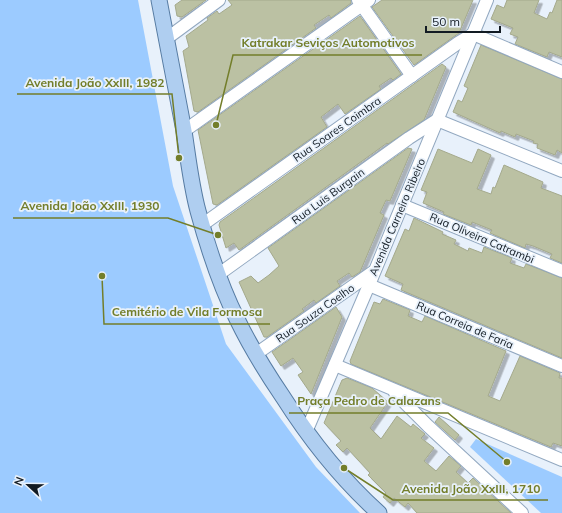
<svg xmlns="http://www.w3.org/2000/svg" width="562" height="513" font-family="Mulish,sans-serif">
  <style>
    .green { fill: #9ccbff }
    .building { fill: #bbc1a3; stroke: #a4a98c; filter: url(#shadow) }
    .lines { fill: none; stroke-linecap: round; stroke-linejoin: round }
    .minor-casing { stroke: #92a8c0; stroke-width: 14 }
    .major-casing { stroke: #567ba2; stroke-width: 17 }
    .minor { stroke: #fff; stroke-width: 12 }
    .major { stroke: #afcef0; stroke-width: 15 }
    .labels { text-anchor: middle; stroke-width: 3.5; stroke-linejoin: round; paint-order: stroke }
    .street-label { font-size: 11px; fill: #121b23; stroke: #e8f1fb }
    .leader { fill: none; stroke: #737e2a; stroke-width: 1.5 }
    .callout-dot { fill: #737e2a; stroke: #e8f1fb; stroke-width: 1.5 }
    .callout-label { font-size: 12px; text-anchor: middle; font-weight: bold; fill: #737e2a; stroke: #e8f1fb; stroke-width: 3.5; stroke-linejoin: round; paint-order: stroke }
  </style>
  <defs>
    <filter id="shadow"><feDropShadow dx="3.5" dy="3.5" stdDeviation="0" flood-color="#0004"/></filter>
  </defs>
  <rect width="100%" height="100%" fill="#e8f1fb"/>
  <g class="green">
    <path d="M0,0H138L173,186L226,344L316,467L360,513H0Z"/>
    <path d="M476,439L562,477V513H541L470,447Z"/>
  </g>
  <g class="building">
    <path d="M182,0H206L182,17L177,16L175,5Z"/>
    <path d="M228,0H351V3L331,18L329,15L314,25L316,28L198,112L194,111L183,51L189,47L186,36L208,20L207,18L217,11L219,14L232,5Z"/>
    <path d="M382,0H473L459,33L414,65L372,7Z"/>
    <path d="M507,0H539L534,13L547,19L550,12L552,13L557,0H562V57L549,52L547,57L515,44L518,37L510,34L513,28L491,19L497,5L504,8Z"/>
    <path d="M360,16L401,74L393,80L391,78L379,86L381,89L345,114L338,104L321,117L327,127L217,205L213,204L198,130Z"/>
    <path d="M481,45L562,79V153L557,150L555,155L537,148L538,144L533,143L534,141L516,134L515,137L501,131L500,133L453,112L458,100L462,102L468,88L464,86Z"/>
    <path d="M442,64L446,67L424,120L388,144L387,143L239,250L234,243L226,248L219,225L220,222Z"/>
    <path d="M408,148L412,149L390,201L386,200L380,213L384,215L360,272L352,277L349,273L337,281L340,286L316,303L314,300L302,309L304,311L267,337H264L239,282L251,276L258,283L269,275L279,266L268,248Z"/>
    <path d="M438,149L472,163L478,149L491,155L477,189L491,194L493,187L495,188L504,165L543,182L541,188L562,196V263L550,258L552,254L533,246L526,244L525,248L490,233L492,230L472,222L471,225L443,214L444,212L423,203L427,192L421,190Z"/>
    <path d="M414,218L443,232L442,234L456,240L454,244L468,251L469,248L482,253L484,247L512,258L510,263L524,268L526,264L562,278V358L401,290L403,284L385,276L405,229L409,231Z"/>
    <path d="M383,299L410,310L408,316L422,322L425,316L506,351L488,396L500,401L520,356L560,373L559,378H562V446L553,443L551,447L351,364L350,361L374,302L380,304Z"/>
    <path d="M336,307L342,317L311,394L298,375L303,372L293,358L281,366L272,352Z"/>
    <path d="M347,378L372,388L388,402L370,428L381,439L397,416L411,427L413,424L425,434L421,438L434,448L424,461L436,471L449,456L461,466L456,472L468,483L473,478L511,513H417L408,503L405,507L394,498L390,503L383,497L386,493L368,475L370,473L347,448L343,452L336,445L341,441L324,423L342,380Z"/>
    <path d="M439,417L459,435L455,440L435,422Z"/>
  </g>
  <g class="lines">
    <defs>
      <g id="minor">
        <path d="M358,0L412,76"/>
        <path d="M166,39L219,0"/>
        <path d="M184,131L369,0"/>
        <path d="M402,205L562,271"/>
        <path d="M202,225L458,43L473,34L562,72"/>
        <path d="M219,274L409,138L437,120L562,171"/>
        <path d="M369,285L562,366"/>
        <path d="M256,354L373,272"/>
        <path d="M335,365L562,460"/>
        <path d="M395,393L428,426L522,513"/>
        <path d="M306,432L369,285L487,0"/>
      </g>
      <path id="major" d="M159,0C167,44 176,87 184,131C188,157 191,185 198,211C208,248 220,285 237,319C250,346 266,372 283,397C311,441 340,478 379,513"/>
    </defs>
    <use href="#minor" class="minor-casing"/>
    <use href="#major" class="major-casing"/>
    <use href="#minor" class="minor"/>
    <use href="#major" class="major"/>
  </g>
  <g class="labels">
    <g class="street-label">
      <text transform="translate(337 129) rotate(-35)" y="4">Rua Soares Coimbra</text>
      <text transform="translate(328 196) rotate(-36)" y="4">Rua Luis Burgain</text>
      <text transform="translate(397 217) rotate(-67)" y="4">Avenida Carneiro Ribeiro</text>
      <text transform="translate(482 238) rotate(23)" y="4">Rua Oliveira Catrambi</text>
      <text transform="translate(315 313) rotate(-35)" y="4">Rua Souza Coelho</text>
      <text transform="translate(465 325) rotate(23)" y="4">Rua Correia de Faria</text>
    </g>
  </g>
  <path class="leader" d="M216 125L233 55H422M179 158L172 94H17M218 235L168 218H13M102 276L104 324H270M507 462L448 413H289M344 468L393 500H548"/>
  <g class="callout-dot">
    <circle cx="216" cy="125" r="4"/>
    <circle cx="179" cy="158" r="4"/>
    <circle cx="218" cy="235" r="4"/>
    <circle cx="102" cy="276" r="4"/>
    <circle cx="507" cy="462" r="4"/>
    <circle cx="344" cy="468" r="4"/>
  </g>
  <g class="callout-label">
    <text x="328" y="47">Katrakar Seviços Automotivos</text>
    <text x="95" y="87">Avenida João XxIII, 1982</text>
    <text x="90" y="210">Avenida João XxIII, 1930</text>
    <text x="187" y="316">Cemitério de Vila Formosa</text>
    <text x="369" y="405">Praça Pedro de Calazans</text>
    <text x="471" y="493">Avenida João XxIII, 1710</text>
  </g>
  <g transform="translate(28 485) rotate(292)" stroke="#e8f1fb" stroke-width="3" paint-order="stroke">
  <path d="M0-3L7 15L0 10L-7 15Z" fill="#121b23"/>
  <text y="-6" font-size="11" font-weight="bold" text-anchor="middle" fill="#121b23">N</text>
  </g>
  <path d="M426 26v6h74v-6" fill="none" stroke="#121b23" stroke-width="2"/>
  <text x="432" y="26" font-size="12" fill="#121b23" stroke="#e8f1fb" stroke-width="3" paint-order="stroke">50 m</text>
</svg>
